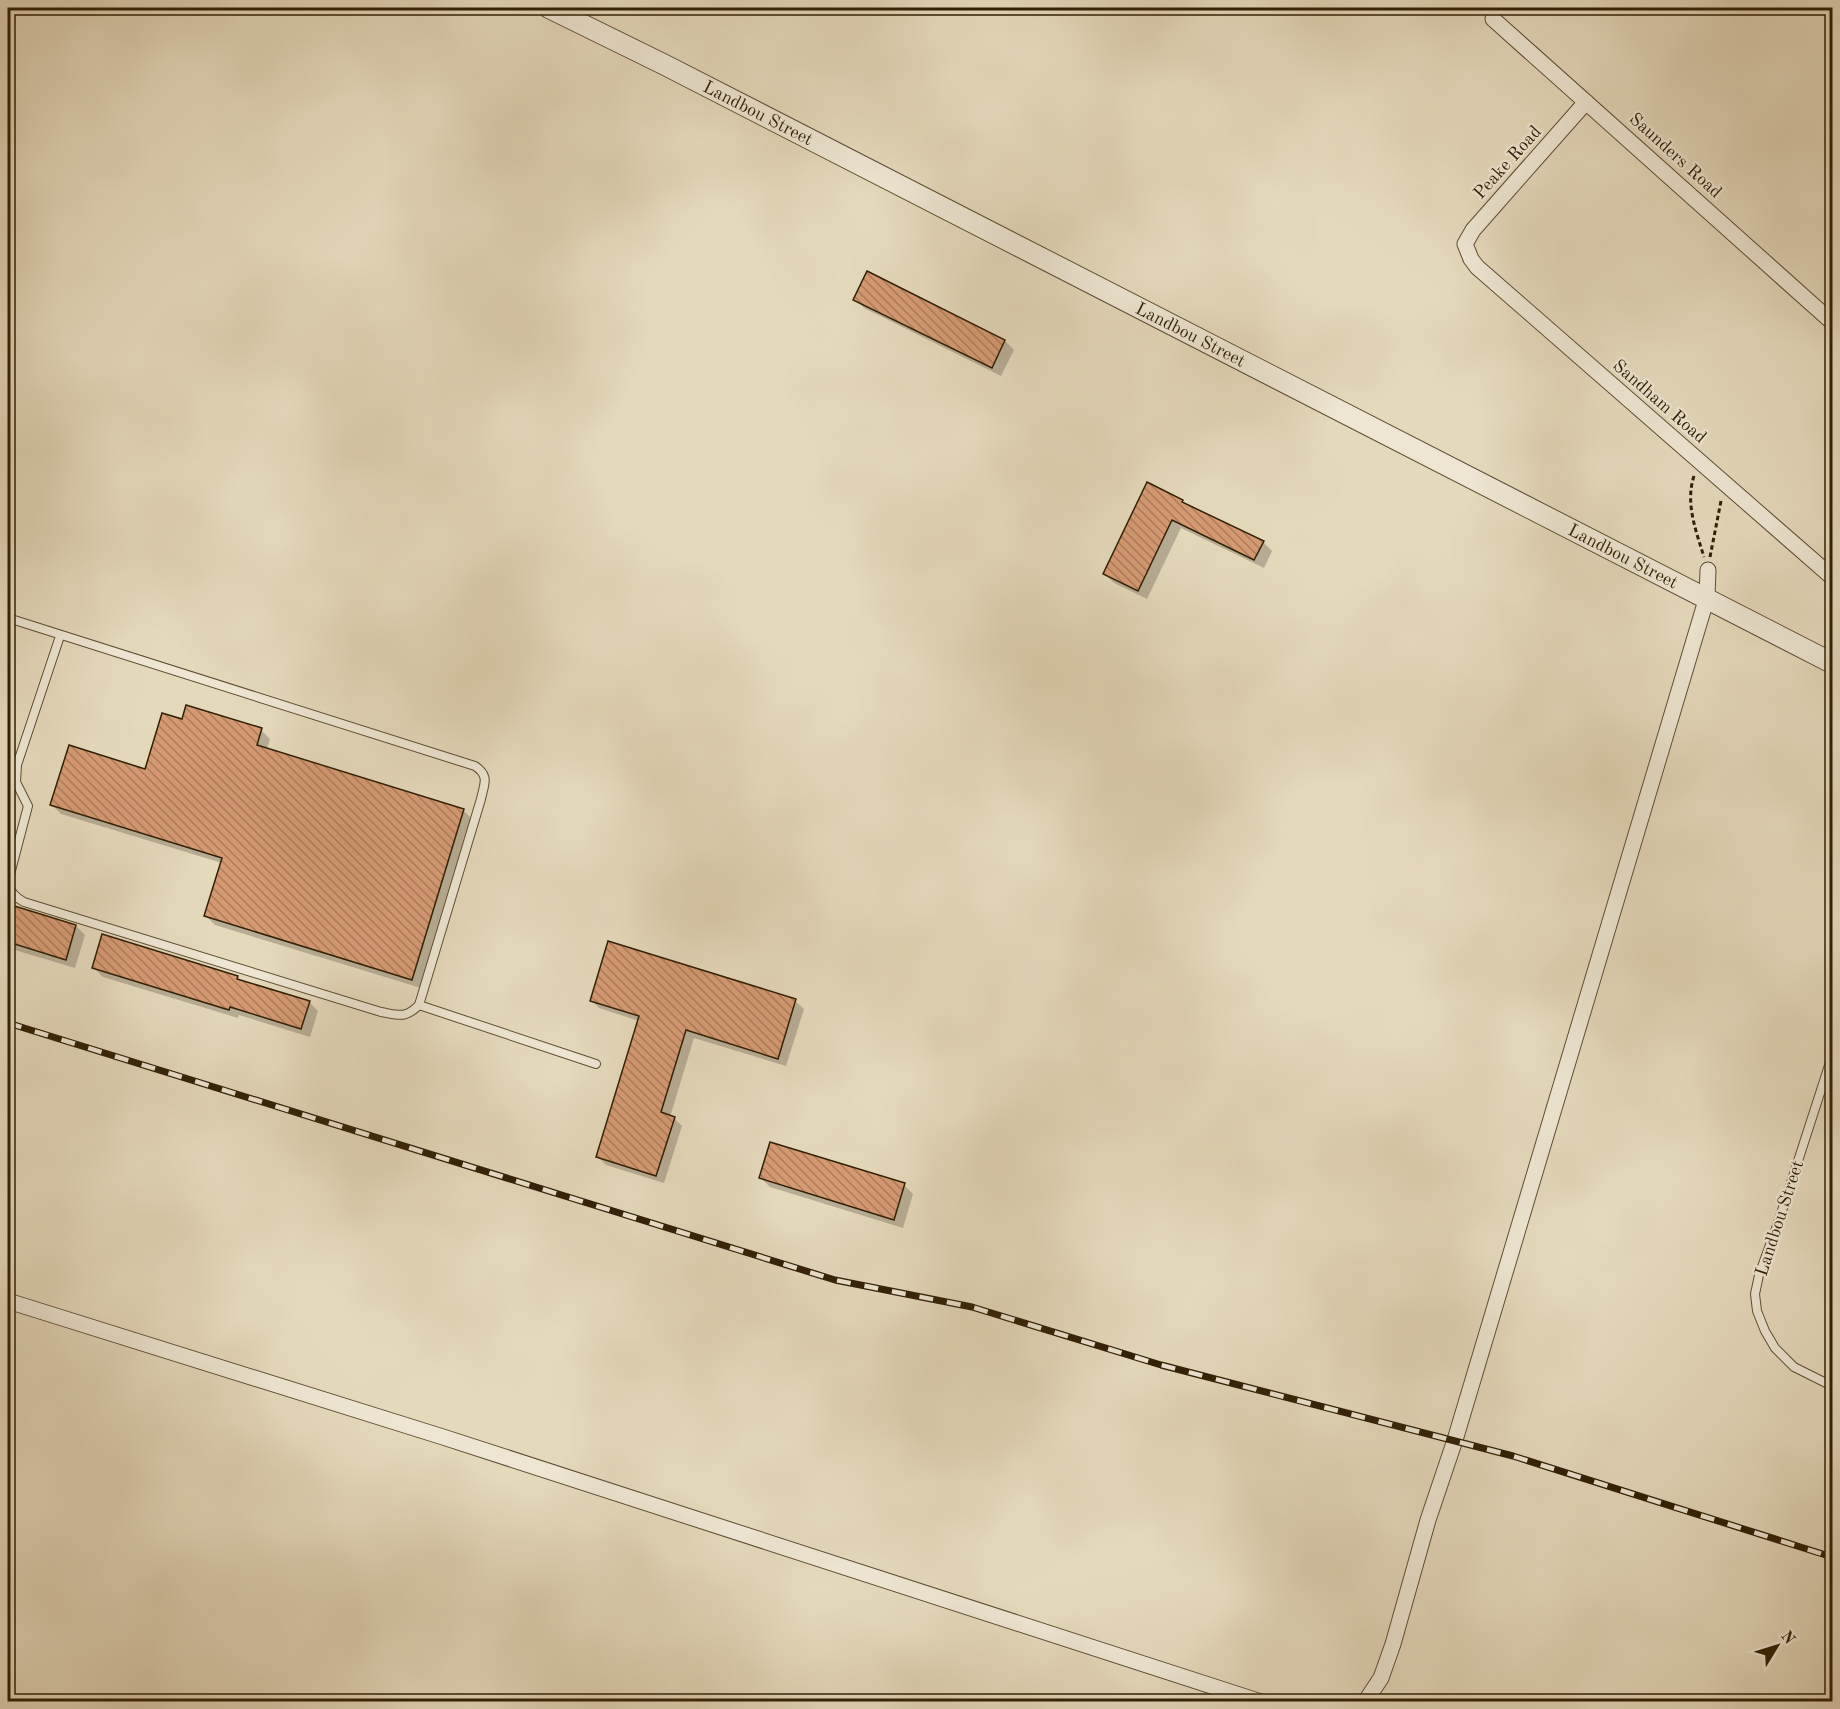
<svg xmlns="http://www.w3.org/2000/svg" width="1840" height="1709" font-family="'Old Standard TT',serif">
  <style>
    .shadow { fill: #0003 }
    .building { fill: url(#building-back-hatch); stroke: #301f05; stroke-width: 1.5 }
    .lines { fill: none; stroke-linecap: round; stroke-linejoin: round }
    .service-casing { stroke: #5d4e33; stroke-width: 10 }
    .minor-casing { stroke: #5d4e33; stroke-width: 17 }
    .tertiary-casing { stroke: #5d4e33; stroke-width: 22 }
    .path { stroke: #301f05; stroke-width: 3; stroke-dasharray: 4.5 3; stroke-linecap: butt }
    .service { stroke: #eee6d3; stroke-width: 8 }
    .minor { stroke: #eee6d3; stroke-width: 15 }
    .tertiary { stroke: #eee6d3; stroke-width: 20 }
    .rail-casing { stroke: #301f05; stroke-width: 7 }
    .rail { stroke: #eee6d3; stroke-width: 4.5; stroke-dasharray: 14; stroke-linecap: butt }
    .labels { text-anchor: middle; stroke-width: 4.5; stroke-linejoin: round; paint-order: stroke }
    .street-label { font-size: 18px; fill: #301f05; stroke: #eee6d3 }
  </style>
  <defs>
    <pattern id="building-back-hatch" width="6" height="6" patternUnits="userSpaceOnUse" patternTransform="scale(1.5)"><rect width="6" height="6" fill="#d69a73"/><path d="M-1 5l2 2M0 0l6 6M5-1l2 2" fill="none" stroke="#ae7d5c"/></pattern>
  </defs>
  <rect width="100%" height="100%" fill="#e5d9bc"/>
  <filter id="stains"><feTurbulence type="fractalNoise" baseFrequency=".00333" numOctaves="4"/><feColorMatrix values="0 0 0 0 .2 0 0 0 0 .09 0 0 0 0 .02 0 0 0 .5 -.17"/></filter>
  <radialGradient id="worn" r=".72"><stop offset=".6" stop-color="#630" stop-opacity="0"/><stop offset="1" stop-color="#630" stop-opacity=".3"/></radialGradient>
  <g class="shadow">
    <path d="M855,299L1005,341L1014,350L1001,376L864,308Z"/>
    <path d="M1182,501L1187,506L1263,542L1272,551L1264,568L1181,528L1147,599L1114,583L1105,574Z"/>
    <path d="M183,721L261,730L270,739L267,749L463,810L472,819L421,988L215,925L206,916L222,863L61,814L52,805L146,771Z"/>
    <path d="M8,905L76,926L85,935L75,968L8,948Z"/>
    <path d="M94,968L237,978L242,982L309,1002L318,1011L310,1037L239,1015L238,1018L103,977Z"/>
    <path d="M591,1000L795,1001L804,1009L786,1066L694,1038L670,1117L674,1118L682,1126L664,1183L606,1165L598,1157L639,1021L599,1008Z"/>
    <path d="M761,1178L904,1185L913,1194L903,1228L770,1187Z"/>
  </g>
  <g class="building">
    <path d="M867,271L1005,340L992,368L853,300Z"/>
    <path d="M1147,482L1183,500L1182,502L1264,541L1254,560L1172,520L1138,591L1103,574Z"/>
    <path d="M186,705L262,728L257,745L464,809L412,980L204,916L222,858L50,805L69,745L145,769L162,713L182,719Z"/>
    <path d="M8,904L76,925L66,960L8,942Z"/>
    <path d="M102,934L238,976L237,979L310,1001L301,1029L230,1007L229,1010L92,968Z"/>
    <path d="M608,941L796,999L778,1059L686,1030L661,1112L675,1117L656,1176L596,1157L639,1016L590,1001Z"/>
    <path d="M770,1142L905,1183L894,1220L759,1178Z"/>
  </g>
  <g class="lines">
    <defs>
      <g id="service">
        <path d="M8,618L475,766C490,776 484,784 481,799L419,1005C405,1019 399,1015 381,1012L24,902C15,897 10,892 8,882L28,806L16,782L17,765L60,636"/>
        <path d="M419,1005L596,1064"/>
        <path d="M1832,1056L1778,1223L1759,1275L1755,1294L1757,1311L1765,1331L1775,1348L1794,1367L1832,1386"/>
      </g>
      <g id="minor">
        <path d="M1493,19L1832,322"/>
        <path d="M1586,102L1473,230L1465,244L1471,259L1477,267L1832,577"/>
        <path d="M8,1301L443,1437L1261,1702"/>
        <path d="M1365,1702L1381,1678L1393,1644L1428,1520L1455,1440L1707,597L1708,570"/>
      </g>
      <g id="tertiary">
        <path id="s1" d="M549,8L665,65L1832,663"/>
      </g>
    </defs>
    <use href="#service" class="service-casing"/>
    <use href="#minor" class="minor-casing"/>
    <use href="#tertiary" class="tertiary-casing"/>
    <g class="path">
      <path d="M1694,476C1685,503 1696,531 1704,557"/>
      <path d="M1710,557L1721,501"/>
    </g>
    <use href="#service" class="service"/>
    <use href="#minor" class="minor"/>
    <use href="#tertiary" class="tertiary"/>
    <defs>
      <path id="rail" d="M8,1023L835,1280L972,1307L1161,1365L1513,1456L1832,1557"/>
    </defs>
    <use href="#rail" class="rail-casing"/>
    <use href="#rail" class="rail"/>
  </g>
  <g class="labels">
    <g class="street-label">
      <text dy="6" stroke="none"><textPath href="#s1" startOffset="234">Landbou Street</textPath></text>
      <text transform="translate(1676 155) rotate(42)" y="6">Saunders Road</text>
      <text transform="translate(1507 162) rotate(-48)" y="6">Peake Road</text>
      <text dy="6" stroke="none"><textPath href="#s1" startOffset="720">Landbou Street</textPath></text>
      <text transform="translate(1660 401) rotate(41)" y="6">Sandham Road</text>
      <text dy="6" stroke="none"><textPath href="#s1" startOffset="1206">Landbou Street</textPath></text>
      <text transform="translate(1779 1218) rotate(-72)" y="6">Landbou Street</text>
    </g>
  </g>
  <rect width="1840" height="1709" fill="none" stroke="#e5d9bc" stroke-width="30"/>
  <rect x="9" y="9" width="1822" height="1691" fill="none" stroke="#301f05" stroke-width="3"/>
  <rect x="15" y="15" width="1810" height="1679" fill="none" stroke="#301f05" stroke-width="1.5"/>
  <g transform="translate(1777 1646) rotate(52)" stroke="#eee6d3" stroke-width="4.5" paint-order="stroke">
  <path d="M0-4.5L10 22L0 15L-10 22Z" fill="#301f05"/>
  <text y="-9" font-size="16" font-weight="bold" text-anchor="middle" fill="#301f05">N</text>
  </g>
  <rect width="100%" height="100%" filter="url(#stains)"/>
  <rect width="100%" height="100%" fill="url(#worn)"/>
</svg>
